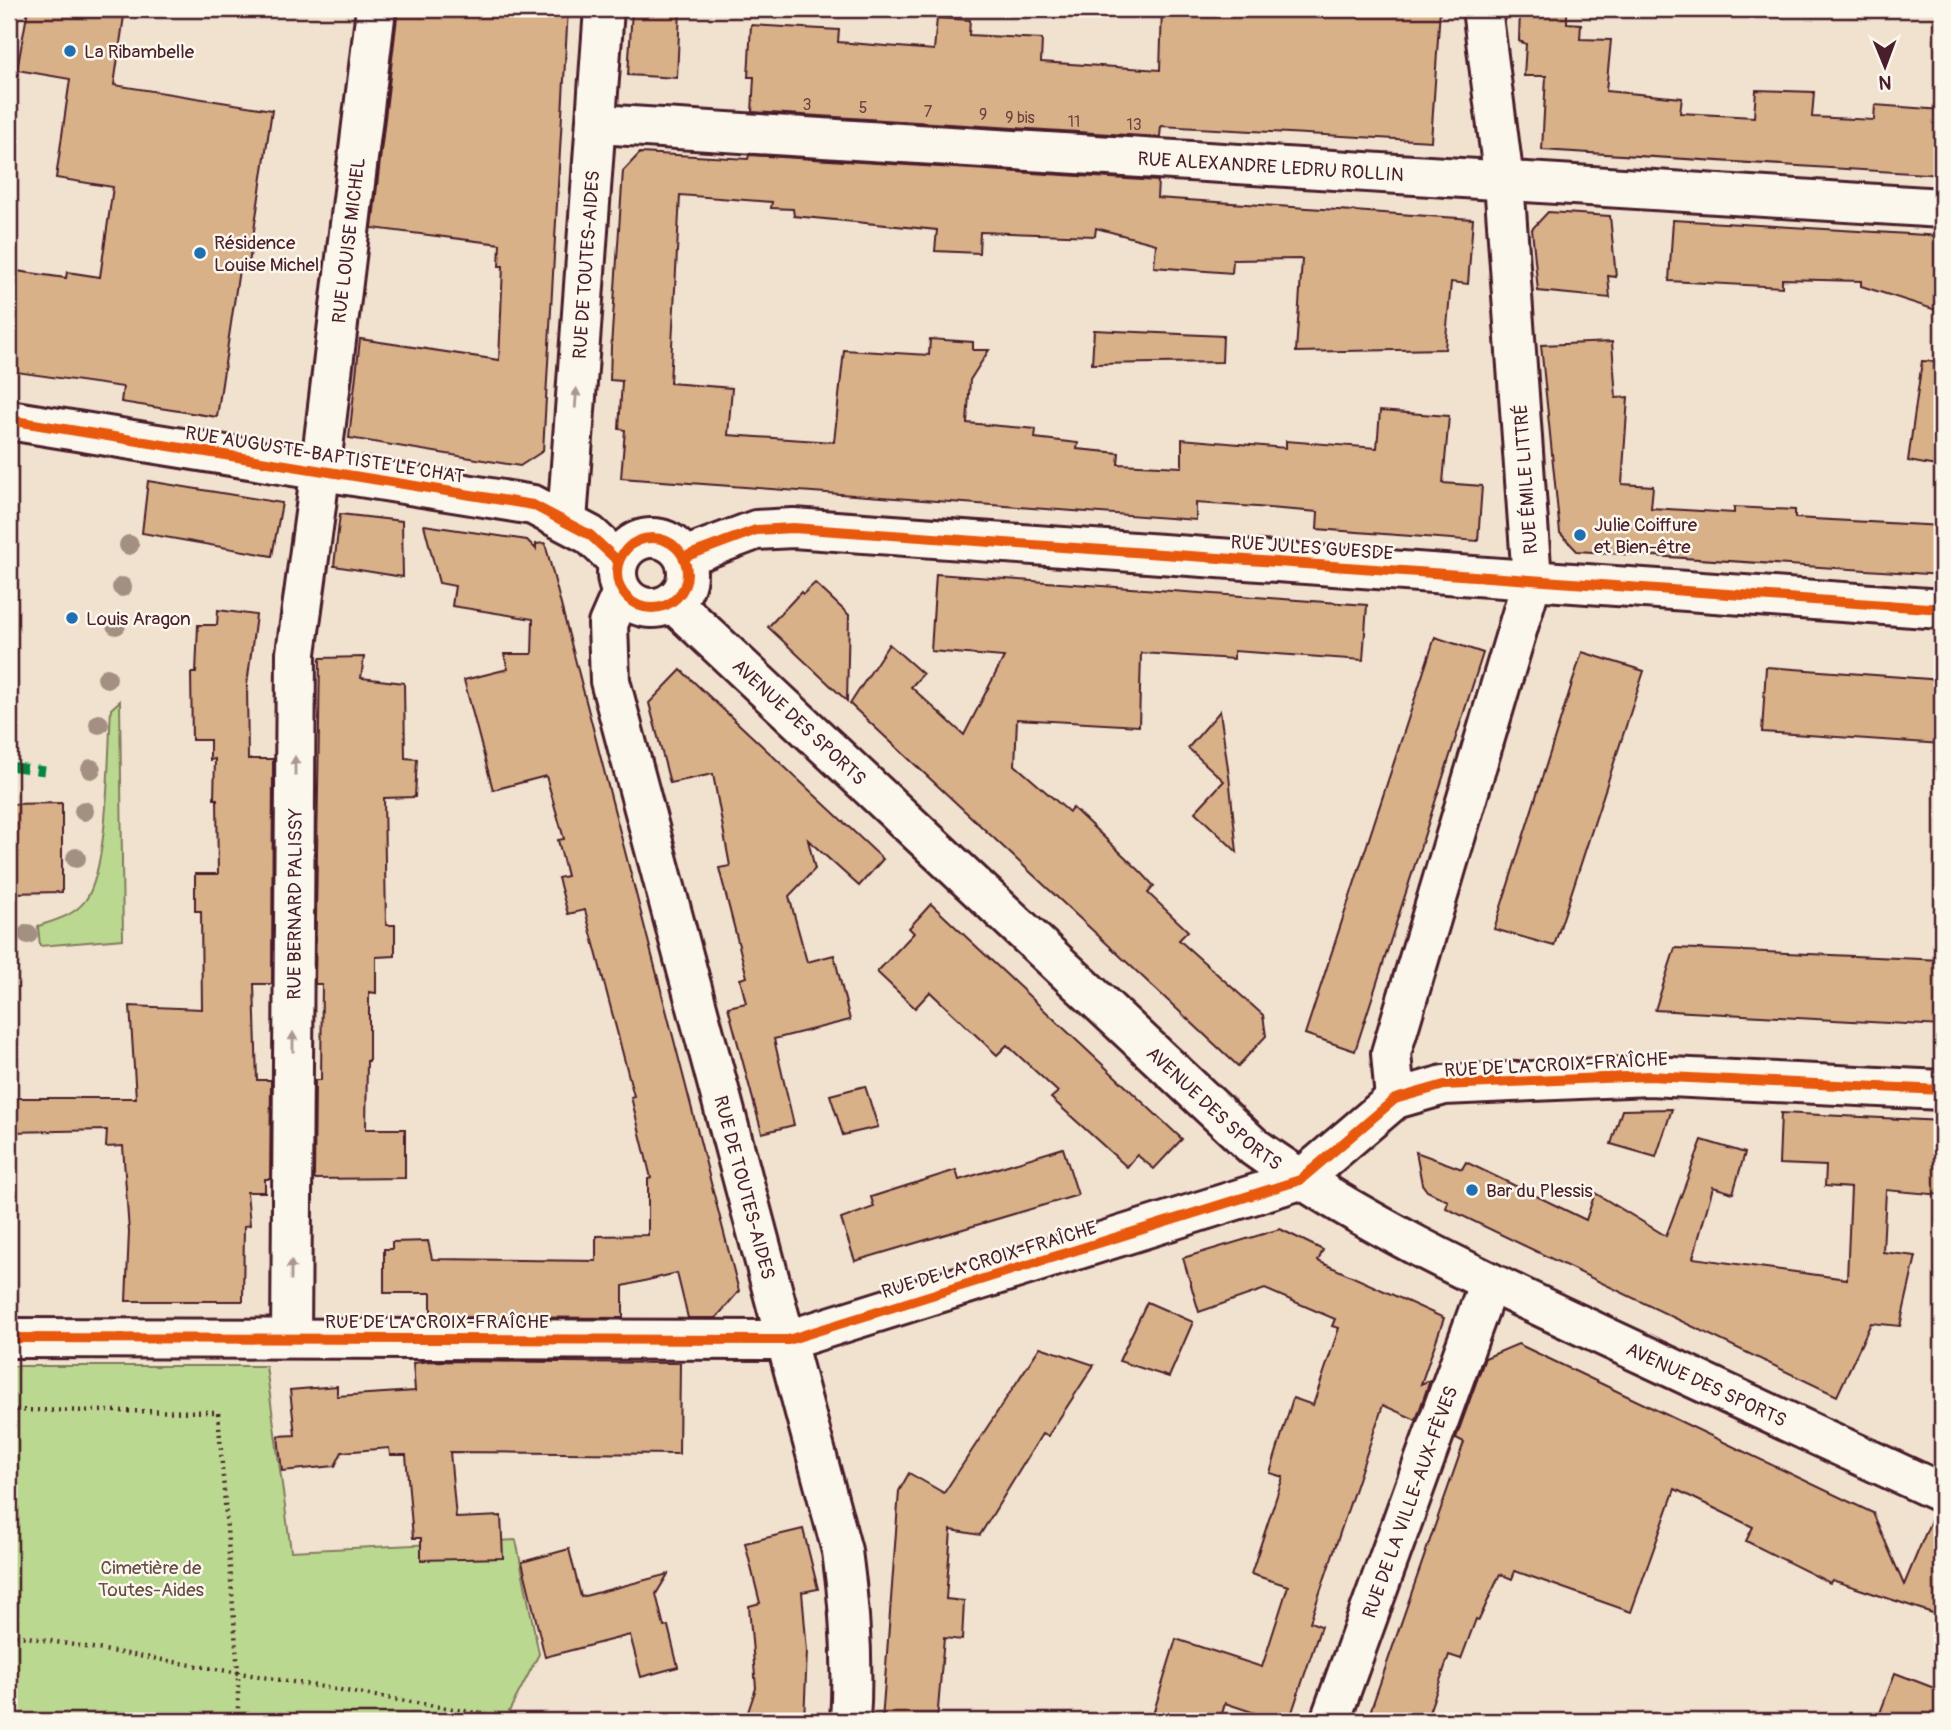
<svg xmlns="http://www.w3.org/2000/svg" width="1951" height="1730" font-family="Pangolin,sans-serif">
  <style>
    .green { fill: #bbd890; stroke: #827c5e; stroke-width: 2 }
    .building { fill: #d8b189; stroke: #4a1f2b; stroke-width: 2 }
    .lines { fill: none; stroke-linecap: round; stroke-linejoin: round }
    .minor-casing { stroke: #4a1f2b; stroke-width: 44 }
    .path { stroke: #4a1f2b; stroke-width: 4.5; stroke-dasharray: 2 5; stroke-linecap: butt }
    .minor { stroke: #fbf7ec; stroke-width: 38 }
    .quiet { stroke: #00873e; stroke-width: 9; stroke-dasharray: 18 9; stroke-linecap: butt }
    .cycleway-casing { stroke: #fbf7ec; stroke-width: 15 }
    .cycleway { stroke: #e8590c; stroke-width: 10 }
    .tree { fill: #a49082 }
    .oneway { fill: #ab9695 }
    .poi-dot { fill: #1f6fb2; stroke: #fbf7ec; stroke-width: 2.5 }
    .labels { text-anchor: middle; stroke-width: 5; stroke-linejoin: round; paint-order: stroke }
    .number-label { font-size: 16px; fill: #6e4442 }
    .poi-label { font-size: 19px; fill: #4a1f2b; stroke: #fbf7ec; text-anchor: start }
    .street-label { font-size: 19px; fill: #4a1f2b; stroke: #fbf7ec }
    .park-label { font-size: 19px; fill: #664d44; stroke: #fbf7ec }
  </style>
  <rect width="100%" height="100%" fill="#f0e2ce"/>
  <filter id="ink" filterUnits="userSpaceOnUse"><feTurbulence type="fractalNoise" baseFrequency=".0143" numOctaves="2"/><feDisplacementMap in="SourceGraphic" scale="14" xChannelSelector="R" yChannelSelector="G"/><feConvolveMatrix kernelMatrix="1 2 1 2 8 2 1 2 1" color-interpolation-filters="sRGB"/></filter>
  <g filter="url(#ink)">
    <g class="green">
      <path d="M120,701L123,939L40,946L38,926C56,920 73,916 85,901C109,868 108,753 111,709Z"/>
      <path d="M9,1366H266L291,1551L516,1540L539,1654L504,1721H9Z"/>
    </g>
    <g class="building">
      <path d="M28,9H125L114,85L272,110L249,264L240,263L217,417L121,402L123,387L9,371V270L66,278L67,272L100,277L113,187L56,178L70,79L17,70Z"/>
      <path d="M398,9H568L543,451L520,466L349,438L360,339L499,360L503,266H499L500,244L372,228Z"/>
      <path d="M632,9H680L677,78L628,75Z"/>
      <path d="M1162,9H1440L1431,141L1161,126L1160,137L752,112L754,77H748L751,25L839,30L838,42L934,50L937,18L970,20L969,35L1042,39L1041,62L1160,70Z"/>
      <path d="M1520,9H1567V23L1581,24L1580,39L1611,40L1606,91L1682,98L1680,113L1754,117L1756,90L1814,92L1812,117L1874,120L1875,105L1942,110V175L1542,150L1546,76H1524L1526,44L1519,41Z"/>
      <path d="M640,153L748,159L749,155L1158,181L1157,198L1473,219L1468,284L1451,282L1445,349L1296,352L1302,259L1233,260L1232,273L1154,267L1156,244L1096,228L1095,236L980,232L979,253L935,251L937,230L794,216L793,209L771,208L772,202L680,195L670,383L732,388L728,435L834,442L844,350L929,355L930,339L973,342V350H989L970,380L967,423L1036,429L1035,438L1078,443L1077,449L1119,453L1118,464L1182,467V439L1286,448V441L1377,448L1380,411L1449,416L1443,483L1482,486L1478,541L1317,529L1318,512L1257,507L1196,503V520L621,478L625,430L619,429L622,381L610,380L611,347L623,171Z"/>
      <path d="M1548,212L1610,216L1616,277L1608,276L1610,298L1538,291L1532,229Z"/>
      <path d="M1673,220L1942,236V312L1861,286V281L1782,279V287L1669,281Z"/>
      <path d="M1094,330L1223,336L1222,362L1092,364Z"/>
      <path d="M1612,342L1616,398L1628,397L1622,484L1653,486L1651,508L1734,513V507L1795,510V518L1942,526V575L1577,551L1560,533L1541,345Z"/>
      <path d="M1922,361L1942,362V467L1908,461Z"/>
      <path d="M148,481L282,503L272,556L142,533Z"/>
      <path d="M340,514L402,521L403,577L334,566Z"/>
      <path d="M424,525L527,540L536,549V544L545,543L739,1291L716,1318H688L677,1273L623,1286V1318L431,1317V1293H384V1249H392V1242L428,1241L432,1259L596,1261V1236L648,1235V1179L651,1178L631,1097L634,1096L585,910L568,914L558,878L567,876L558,840L564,839L546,776L493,790L464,680L508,669L504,654H532L533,619L452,606L455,586L439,583Z"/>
      <path d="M936,574L1367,605L1363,660L1234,651V659L1141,653L1139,726L1017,719L1015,765L1069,812L1073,808L1141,872L1154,886L1148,893L1188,931L1179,940L1263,1015L1266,1036L1238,1066L850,704L889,644L923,674L911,687L964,735L1004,657L931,651Z"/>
      <path d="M815,583L849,615L847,701L768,627L801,592L803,594Z"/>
      <path d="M218,610L256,615L247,685L248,759H273L272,984H254L257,1080H271L270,1179H265V1192H247L250,1225L244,1226L243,1301H126L129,1232L123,1146L106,1147L107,1130L9,1132V1098H136L130,1006L202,1009L201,911H195V874H218L217,799H214L215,759L210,760V740H192L191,673H196L198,625H217Z"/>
      <path d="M1435,637L1483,653L1355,1051L1305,1034Z"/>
      <path d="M1582,652L1644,671L1554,946L1494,929Z"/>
      <path d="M364,657L361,678L404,683L405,758L417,759L415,797L384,798L386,925H395V956L376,957V993L369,992V1061H367L366,1129H405V1178L314,1179L315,1080H321L322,984H315L320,658Z"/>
      <path d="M1766,667L1942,680V744L1762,732Z"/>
      <path d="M681,670L883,859L859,886L808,840L815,869L789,896L807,962L834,955L850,1020L774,1039L794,1125L762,1133L728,1007L746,1003L740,979L747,977L719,868L730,866L713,774L670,783L649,703Z"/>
      <path d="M1220,711L1229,776L1237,852L1195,812L1224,781L1188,748Z"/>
      <path d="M62,803V892L9,893V804Z"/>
      <path d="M931,904L1182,1139L1154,1169L1137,1155L1127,1167L1051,1098L1058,1092L1007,1045L997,1055L930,992L915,1008L877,972L914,933L909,928Z"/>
      <path d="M1675,948L1942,960V1026L1655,1010Z"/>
      <path d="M865,1086L878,1127L843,1135L830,1095Z"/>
      <path d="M1672,1109L1656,1157L1611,1144L1622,1110Z"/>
      <path d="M1781,1113L1942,1121V1195L1886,1190L1883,1252L1916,1256L1900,1326L1871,1323L1837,1396L1446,1208L1448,1201L1427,1191L1422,1184L1416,1152L1462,1169L1466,1162L1586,1220L1595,1193L1666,1236L1702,1140L1745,1153L1733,1193L1713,1187L1693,1258L1847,1279L1851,1188L1825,1186L1826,1166L1779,1164Z"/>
      <path d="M1063,1148L1078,1195L855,1261L841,1219L874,1207L871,1197L956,1170L959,1180Z"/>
      <path d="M1280,1229L1323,1250L1318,1261L1444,1318L1421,1384L1430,1380L1416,1420L1383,1405L1310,1622L1321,1626L1289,1721H1279L1225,1703L1220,1721H1151L1176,1639L1262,1667L1288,1586L1251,1574L1283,1477L1270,1473L1293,1398L1313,1405L1339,1328L1332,1326L1335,1319L1265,1289L1199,1312L1183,1258Z"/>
      <path d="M1147,1302L1193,1322L1169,1377L1119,1361Z"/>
      <path d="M1518,1344L1873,1513L1904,1585L1934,1513L1942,1515V1616L1832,1580L1830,1583L1746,1541L1753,1527L1675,1489L1631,1612L1515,1571L1512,1579L1500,1574L1479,1620L1476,1619L1461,1659L1449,1655L1426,1721H1367L1464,1442L1456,1438L1485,1358Z"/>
      <path d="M1040,1347L1094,1365L1048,1436L1042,1434L980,1535L951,1530L946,1599L964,1601L962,1640L944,1638L937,1721H882L899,1491L909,1473L944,1493Z"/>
      <path d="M431,1361L680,1363L679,1454L450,1452L456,1518L501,1516L503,1558L421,1560V1538H413L406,1455H390L389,1448L342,1452L335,1466L282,1471L278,1436L295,1435L290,1390L337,1386V1396L415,1391L413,1363Z"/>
      <path d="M803,1529L818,1589L802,1592L807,1651L804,1721H745L756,1688L749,1606L760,1603L745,1543Z"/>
      <path d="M569,1549L581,1597L668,1574L656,1594L664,1627L668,1626L678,1667L641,1677L630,1635L545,1657L522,1562Z"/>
      <path d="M1895,1673L1942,1691V1721H1877Z"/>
    </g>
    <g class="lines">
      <defs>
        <g id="minor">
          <path id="s1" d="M598,124L1942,208"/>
          <path d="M9,420L533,505L590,535L618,561"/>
          <path id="s2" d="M567,521L604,9"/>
          <circle cx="652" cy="573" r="35"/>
          <path d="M684,557L756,530L793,528L1942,609"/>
          <path id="s3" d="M622,592L608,624L610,681L842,1551C850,1609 854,1663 850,1721"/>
          <path id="s4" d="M672,602L1254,1147C1360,1223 1477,1277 1595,1332C1711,1386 1826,1440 1942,1493"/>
          <path d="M1395,1099L1391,1053L1532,580L1504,181L1482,9"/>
          <path d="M9,1338L788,1340L1300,1180L1395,1099L1444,1085L1649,1076L1942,1090"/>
          <path id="s5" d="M291,1338L296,653L316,506L376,9"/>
          <path id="s6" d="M1330,1721L1489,1282"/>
        </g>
      </defs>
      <use href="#minor" class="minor-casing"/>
      <g class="path">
        <path d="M9,1410L218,1412L238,1672V1721"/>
        <path d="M9,1634L488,1715"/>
      </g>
      <use href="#minor" class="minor"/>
      <path class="quiet" d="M9,766L45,771"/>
      <defs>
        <g id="cycleway">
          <path d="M9,420L533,505L590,535L618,561"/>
          <circle cx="652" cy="573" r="35"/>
          <path d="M684,557L756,530L793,528L1942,609"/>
          <path d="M9,1338L788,1340L1300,1180L1395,1099L1444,1085L1649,1076L1942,1090"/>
        </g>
      </defs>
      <use href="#cycleway" class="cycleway-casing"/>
      <use href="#cycleway" class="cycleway"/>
    </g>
    <g class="tree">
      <circle cx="129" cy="545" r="10"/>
      <circle cx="122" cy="587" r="10"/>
      <circle cx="116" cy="625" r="10"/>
      <circle cx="107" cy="678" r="10"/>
      <circle cx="99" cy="724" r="10"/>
      <circle cx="91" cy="769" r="10"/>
      <circle cx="84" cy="811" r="10"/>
      <circle cx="76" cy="858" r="10"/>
      <circle cx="28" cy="934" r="10"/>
    </g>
    <defs><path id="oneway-solid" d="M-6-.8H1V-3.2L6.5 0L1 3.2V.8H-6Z" transform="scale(1.75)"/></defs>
    <g class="oneway">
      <use href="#oneway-solid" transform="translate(576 398) rotate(-86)"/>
      <use href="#oneway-solid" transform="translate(295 766) rotate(-90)"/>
      <use href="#oneway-solid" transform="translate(293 1042) rotate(-90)"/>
      <use href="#oneway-solid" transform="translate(291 1270) rotate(-90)"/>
    </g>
  </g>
  <g class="poi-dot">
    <circle cx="70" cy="51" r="7"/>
    <circle cx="200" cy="253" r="7"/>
    <circle cx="1580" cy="535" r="7"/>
    <circle cx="72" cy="618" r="7"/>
    <circle cx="1472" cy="1190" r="7"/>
  </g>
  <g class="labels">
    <g class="number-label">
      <text x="807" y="110">3</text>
      <text x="863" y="113">5</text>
      <text x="928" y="117">7</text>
      <text x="983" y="120">9</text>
      <text x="1020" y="123">9 bis</text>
      <text x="1074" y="127">11</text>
      <text x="1134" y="130">13</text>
    </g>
    <g class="poi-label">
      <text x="84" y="58">La Ribambelle</text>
      <text x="214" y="249">Résidence<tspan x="214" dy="22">Louise Michel</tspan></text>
      <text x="1594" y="531">Julie Coiffure<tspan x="1594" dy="22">et Bien-être</tspan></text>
      <text x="86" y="625">Louis Aragon</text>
      <text x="1486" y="1197">Bar du Plessis</text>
    </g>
    <g class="street-label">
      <text dy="7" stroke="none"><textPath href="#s1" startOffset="674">RUE ALEXANDRE LEDRU ROLLIN</textPath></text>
      <text dy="7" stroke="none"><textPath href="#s5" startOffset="1101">RUE LOUISE MICHEL</textPath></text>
      <text dy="7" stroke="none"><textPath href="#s2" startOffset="257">RUE DE TOUTES-AIDES</textPath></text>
      <text transform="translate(325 454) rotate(9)" y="7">RUE AUGUSTE-BAPTISTE LE CHAT</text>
      <text transform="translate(1525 479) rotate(-94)" y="7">RUE ÉMILE LITTRÉ</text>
      <text transform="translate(1312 547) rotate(4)" y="7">RUE JULES GUESDE</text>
      <text dy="7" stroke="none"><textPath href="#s4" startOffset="175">AVENUE DES SPORTS</textPath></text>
      <text dy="7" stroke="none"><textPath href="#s5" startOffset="434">RUE BERNARD PALISSY</textPath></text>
      <text transform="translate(1556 1064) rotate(-3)" y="7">RUE DE LA CROIX-FRAÎCHE</text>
      <text dy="7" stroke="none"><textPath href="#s4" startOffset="742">AVENUE DES SPORTS</textPath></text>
      <text dy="7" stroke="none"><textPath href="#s3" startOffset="616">RUE DE TOUTES-AIDES</textPath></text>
      <text transform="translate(989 1259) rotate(-17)" y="7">RUE DE LA CROIX-FRAÎCHE</text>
      <text x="437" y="1328">RUE DE LA CROIX-FRAÎCHE</text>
      <text dy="7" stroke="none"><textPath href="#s4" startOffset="1309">AVENUE DES SPORTS</textPath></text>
      <text dy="7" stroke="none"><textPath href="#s6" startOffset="233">RUE DE LA VILLE-AUX-FÈVES</textPath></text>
    </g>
    <g class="park-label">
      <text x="151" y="1574">Cimetière de<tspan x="151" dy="22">Toutes-Aides</tspan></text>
    </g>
  </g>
  <rect width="1951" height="1730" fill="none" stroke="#fbf7ec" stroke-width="35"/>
  <rect x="18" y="18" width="1916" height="1695" fill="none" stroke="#4a1f2b" stroke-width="2.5" filter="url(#ink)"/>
  <g transform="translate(1885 66) rotate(179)" stroke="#fbf7ec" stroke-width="5" paint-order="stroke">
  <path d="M0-5L12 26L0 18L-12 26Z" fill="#4a1f2b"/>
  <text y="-10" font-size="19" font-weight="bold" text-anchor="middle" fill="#4a1f2b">N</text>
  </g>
</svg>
